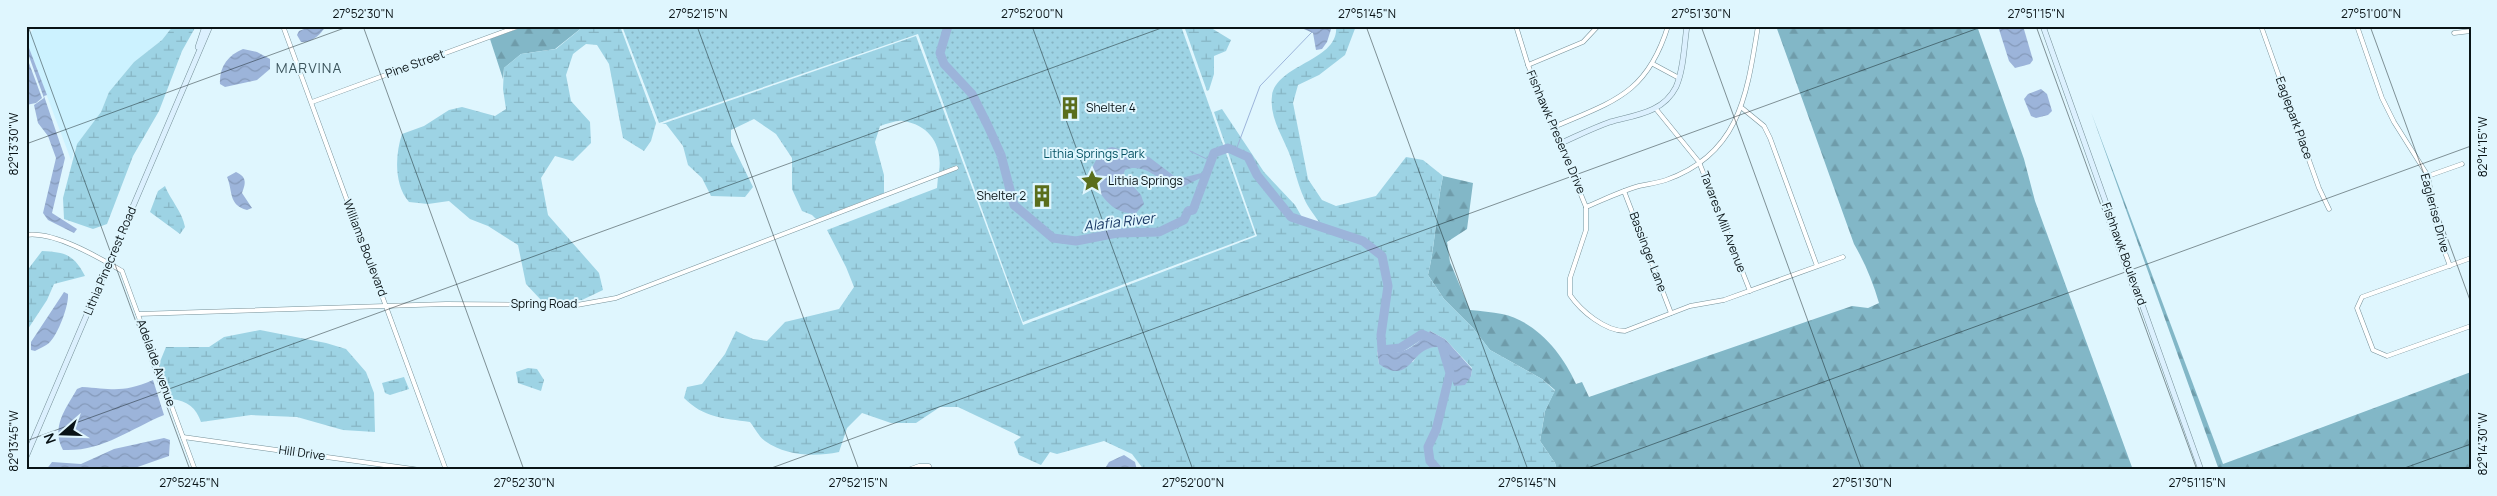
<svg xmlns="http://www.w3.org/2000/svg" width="2497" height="496" font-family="Manrope,sans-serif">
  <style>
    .built { fill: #ccf2ff }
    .forest { fill: url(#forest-firs) }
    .wetland { fill: url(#wetland-marsh); fill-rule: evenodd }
    .park { fill: url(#park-dots) }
    .water { fill: url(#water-waves) }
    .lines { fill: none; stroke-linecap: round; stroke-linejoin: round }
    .stream { stroke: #9cb4da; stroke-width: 1 }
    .river { stroke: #9cb4da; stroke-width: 9 }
    .street-casing { stroke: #769199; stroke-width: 5 }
    .secondary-casing { stroke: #769199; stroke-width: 6 }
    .street { stroke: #fff; stroke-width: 4 }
    .secondary { stroke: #dcf0fe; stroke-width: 5 }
    .ticks { fill: none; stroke: #091316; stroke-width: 1; stroke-opacity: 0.45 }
    .labels { text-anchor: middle; stroke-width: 4; stroke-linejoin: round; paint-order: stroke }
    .street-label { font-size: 12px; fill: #091316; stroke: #dff6fe }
    .poi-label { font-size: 12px; fill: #091316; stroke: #dff6fe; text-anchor: start }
    .park-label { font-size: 12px; fill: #055264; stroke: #dff6fe }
    .neighbourhood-label { font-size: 14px; letter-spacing: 1px; fill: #3b545c; stroke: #dff6fe }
    .water-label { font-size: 14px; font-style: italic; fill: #12315f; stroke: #dff6fe }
    .neatline { fill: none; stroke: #091316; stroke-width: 2 }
    .ticks-label { font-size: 12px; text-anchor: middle; fill: #091316 }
  </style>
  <defs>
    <pattern id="forest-firs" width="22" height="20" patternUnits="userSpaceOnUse" patternTransform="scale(1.25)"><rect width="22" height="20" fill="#82b7c7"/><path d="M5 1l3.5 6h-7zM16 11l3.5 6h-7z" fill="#6f9caa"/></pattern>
    <pattern id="wetland-marsh" width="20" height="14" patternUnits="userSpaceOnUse" patternTransform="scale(1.25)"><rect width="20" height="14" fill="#9dd3e4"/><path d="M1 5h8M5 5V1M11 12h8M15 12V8" fill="none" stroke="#86b4c3"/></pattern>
    <pattern id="park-dots" width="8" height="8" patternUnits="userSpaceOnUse" patternTransform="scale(1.25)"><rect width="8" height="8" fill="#9dd3e4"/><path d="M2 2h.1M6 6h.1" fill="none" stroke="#86b4c3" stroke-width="1.8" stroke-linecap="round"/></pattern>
    <pattern id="water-waves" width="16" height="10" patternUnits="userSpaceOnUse" patternTransform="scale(1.25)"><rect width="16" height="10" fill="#9cb4da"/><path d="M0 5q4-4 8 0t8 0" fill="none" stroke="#859aba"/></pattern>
  </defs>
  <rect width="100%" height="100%" fill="#dff6fe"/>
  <path class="built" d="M38,26H173L162,40L134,62L109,92L101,112L77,144L71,160L26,40V36Z"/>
  <g class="forest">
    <path d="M526,26H584L555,49L521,54L504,68L503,79L490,39Z"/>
    <path d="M1776,26H1977L2024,159L2035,201L2133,470H1557L1555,463L1540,441L1545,411L1555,390L1542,379L1490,350L1473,328L1444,299L1428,275C1436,242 1436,209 1443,176L1473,183L1467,229L1447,242L1450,262L1470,310C1481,311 1492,312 1502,314C1536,321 1563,354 1576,384L1582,382L1589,397L1852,306L1868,308L1879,303C1873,282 1865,263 1854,244Z"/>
    <path d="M2091,112L2223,464L2471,372V470H2219Z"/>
  </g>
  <g class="wetland">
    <path d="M173,26H196L182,51L159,111L133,156L107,224L93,229L64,219L63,198L77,144L101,112L109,92L134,62L162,40Z"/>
    <path d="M584,26H620L656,123L651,141L644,151L623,138L609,64L597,45L586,44L573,54L566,75L571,101L590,122L591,143L573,161L555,156L541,178L548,215L599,273L603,290L582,300H541L526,284L518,245L488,226L470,219L449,201L428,204L409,202C394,185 395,155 402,134L424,126L449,110L462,107L495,116L506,109L503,89L504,68L521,54L556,49Z"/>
    <path d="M1184,26H1208L1231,40L1226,51L1214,56V74L1209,90L1207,91Z"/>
    <path d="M1336,26H1356L1345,55L1319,75L1298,85L1293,103L1308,179L1322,200L1336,206L1376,196L1406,157L1423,160L1443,176C1436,209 1436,242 1428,275L1444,299L1473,328L1490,350L1542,379L1555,391L1545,411L1540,441L1555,463L1557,470H1144L1132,454L1104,441L1057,454L1050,452L1041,465L1019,455L1014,442L1021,437L958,407H940L916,423H891L862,413L847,428L839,452C814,457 786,456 765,441C759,437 755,428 750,422C723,418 704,418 684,398L687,387L702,384L725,354L736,331L753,339L767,341L785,322L839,309L854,287L846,267L827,230L937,188L938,177L959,169L957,165L939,172C943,146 930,125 903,121C897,120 887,124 880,126L875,142L884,175V193L816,219L812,215L802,211L792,189V158L776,134L754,119L731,130V142L753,187L745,197L711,196L702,178L688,165L683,146L666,124H662L916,36L1023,325L1257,236L1214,112L1222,109L1264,172L1295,205L1307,226L1320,224C1315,215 1307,207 1304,198C1298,185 1295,171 1291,158C1284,138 1269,118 1272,96C1276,64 1340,61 1336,26ZM1430,331L1445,339L1472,368L1471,376L1451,371L1438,347C1426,346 1419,352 1413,362L1379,364L1377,350C1400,359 1414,346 1430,331Z"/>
    <path d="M165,186C171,201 182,211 185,227L180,234L150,212L158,191Z"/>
    <path d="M42,251C66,252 74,255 85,276L54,284L47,300L26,332V272Z"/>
    <path d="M260,330L326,343L346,349L366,372L374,393L375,432L343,430L297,417L251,415L201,422C196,408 188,401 172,399L159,364L166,347H209L224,337Z"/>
    <path d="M528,368L537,369L544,380L541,391L518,383L516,372Z"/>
    <path d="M404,377L409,389L390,395L385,393L382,383Z"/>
  </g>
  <path class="park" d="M622,26H1181L1255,235L1023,322L918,34L659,123Z"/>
  <g class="water">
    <path d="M312,26H325C322,35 310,43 301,42L297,35L299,31Z"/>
    <path d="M1297,26H1332L1327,42L1322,49L1316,50L1313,33Z"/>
    <path d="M1998,26H2023L2033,60L2030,64L2015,68L2009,61Z"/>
    <path d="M26,40L47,95L44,96L65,158L52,213L77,229L74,233L48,220L43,213L56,158L48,136L38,123L34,105L44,98L26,48Z"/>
    <path d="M243,49L257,52L270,59V69L257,80L225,87L220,84C219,67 228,55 243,49Z"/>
    <path d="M26,55L42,98L36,103L26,105Z"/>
    <path d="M2041,89L2047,94L2052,111L2048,115L2036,118L2031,116L2024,99L2028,94Z"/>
    <path d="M1112,147L1149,157L1178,179L1209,171L1207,175L1176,190L1168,188C1159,176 1141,163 1125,170L1123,175L1141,195L1144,204L1136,213C1114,216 1099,195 1091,176C1091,165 1101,149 1112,147Z"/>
    <path d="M236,172C247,177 246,183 242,193L252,208L247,210C228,205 233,191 227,177Z"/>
    <path d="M64,292L68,294C69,305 58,335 49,343C46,346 40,348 35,351L31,350V342Z"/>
    <path d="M1430,331L1445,339L1472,369L1471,376L1465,385L1454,386L1446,358L1438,347C1410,346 1412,387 1379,364L1377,350C1400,359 1414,347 1430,331Z"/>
    <path d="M153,380L164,415C130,429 102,452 63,450C51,427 65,410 77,389L82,387C113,389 123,393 153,380Z"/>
    <path d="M164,438L170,440L169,456L129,470H46L52,462L81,464L114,449Z"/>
    <path d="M1124,455L1135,462L1137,470H1104L1109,462Z"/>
  </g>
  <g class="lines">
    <g class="stream">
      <path d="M1236,150L1260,86L1312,32"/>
      <path d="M1190,151L1211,161"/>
    </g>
    <path class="river" d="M948,26L940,53L944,64L972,94L988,126L1001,155L1014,205L1053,238L1076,241L1117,233L1159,232L1184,220L1188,211L1193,210L1214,153L1228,148L1248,157L1257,175L1291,217L1363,241L1382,256L1388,286L1381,335L1382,350L1400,348L1422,334L1441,343L1450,373L1436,430L1428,447L1430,461L1438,470"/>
    <defs>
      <g id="street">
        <path d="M283,26L446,470"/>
        <path d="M1516,26L1528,65L1586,207V230L1570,278V295C1581,311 1605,331 1625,331L1690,306L1724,300L1843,257"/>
        <path d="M2261,26L2319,188L2329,209"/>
        <path d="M2357,26L2382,98L2394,122L2428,176L2438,234L2450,266"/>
        <path d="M2454,33L2471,31"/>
        <path d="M1653,64L1679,78"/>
        <path d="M1528,65L1583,42L1598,26"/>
        <path d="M312,102L519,26"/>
        <path d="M1742,108L1764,126L1770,138L1817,266"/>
        <path d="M1656,109L1699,162L1750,291"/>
        <path d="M1554,127C1614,101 1647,94 1668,26"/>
        <path d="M2428,176L2462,164"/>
        <path d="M1624,191L1671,313"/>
        <path d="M1586,207C1603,200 1621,191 1639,186C1648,184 1657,183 1666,180C1740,154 1747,94 1758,26"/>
        <path d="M26,235C54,231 98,257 122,271L195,470"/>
        <path d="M2471,258L2362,297L2357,308L2373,350L2387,356L2471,326"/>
        <path d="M138,314L446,304L577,305L616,298L956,168"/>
        <path d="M183,437L420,470"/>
        <path d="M908,470L919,466H929L930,470"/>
      </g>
      <g id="secondary">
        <path d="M2043,26L2201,470"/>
        <path d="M198,47L205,26"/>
        <path d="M1561,143C1577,136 1593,128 1610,122C1635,115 1663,113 1676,87C1684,69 1684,45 1687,26"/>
        <path d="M26,457L210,26"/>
      </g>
    </defs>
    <use href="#street" class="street-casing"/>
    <use href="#secondary" class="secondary-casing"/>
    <use href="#street" class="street"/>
    <use href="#secondary" class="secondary"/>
  </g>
  <path class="ticks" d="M28,26L190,470M363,26L524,470M697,26L859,470M1032,26L1193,470M1366,26L1528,470M1701,26L1862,470M2036,26L2197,470M2370,26L2471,303M26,144L350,26M26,441L1167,26M766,470L1984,26M1582,470L2471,146M2399,470L2471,444"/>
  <defs>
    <symbol id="building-bare" viewBox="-9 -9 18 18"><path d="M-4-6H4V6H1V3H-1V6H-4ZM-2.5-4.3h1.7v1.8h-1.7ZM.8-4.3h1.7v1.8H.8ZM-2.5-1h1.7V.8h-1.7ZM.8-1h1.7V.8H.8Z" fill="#5a6e1c" stroke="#dff6fe" stroke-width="2.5" paint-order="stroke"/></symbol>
    <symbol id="sight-bare" viewBox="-9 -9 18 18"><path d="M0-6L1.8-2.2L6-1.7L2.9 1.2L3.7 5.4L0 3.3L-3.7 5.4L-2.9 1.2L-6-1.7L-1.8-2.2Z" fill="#5a6e1c" stroke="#dff6fe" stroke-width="2.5" paint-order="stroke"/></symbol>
  </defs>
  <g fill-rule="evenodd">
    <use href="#building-bare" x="1054" y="92" width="32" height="32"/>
    <use href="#sight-bare" x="1076" y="165" width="32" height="32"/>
    <use href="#building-bare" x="1026" y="180" width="32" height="32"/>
  </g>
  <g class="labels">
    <g class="street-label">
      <text transform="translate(415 64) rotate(-20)" y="4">Pine Street</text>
      <text transform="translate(2294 118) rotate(70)" y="4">Eaglepark Place</text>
      <text transform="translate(1556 132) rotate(67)" y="4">Fishhawk Preserve Drive</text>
      <text transform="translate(2435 213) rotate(75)" y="4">Eaglerise Drive</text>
      <text transform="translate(1723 222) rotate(69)" y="4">Tavares Mill Avenue</text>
      <text transform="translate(365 248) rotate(69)" y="4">Williams Boulevard</text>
      <text transform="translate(1648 252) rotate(69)" y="4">Bassinger Lane</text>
      <text transform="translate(2124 254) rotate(70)" y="4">Fishhawk Boulevard</text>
      <text transform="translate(110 261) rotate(-67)" y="4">Lithia Pinecrest Road</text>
      <text x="544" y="308">Spring Road</text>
      <text transform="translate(156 363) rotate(70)" y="4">Adelaide Avenue</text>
      <text transform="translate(302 453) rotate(8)" y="4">Hill Drive</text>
    </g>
    <g class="poi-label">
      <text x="1086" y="112">Shelter 4</text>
      <text x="1108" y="185">Lithia Springs</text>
      <text x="1026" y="200" text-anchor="end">Shelter 2</text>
    </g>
    <g class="park-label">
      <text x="1094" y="158">Lithia Springs Park</text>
    </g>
    <g class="neighbourhood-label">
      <text x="309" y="73">MARVINA</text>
    </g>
    <g class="water-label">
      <text transform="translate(1119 222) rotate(-7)" y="5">Alafia River</text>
    </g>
  </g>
  <rect width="2497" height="496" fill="none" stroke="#dff6fe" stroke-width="55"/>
  <g transform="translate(62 434) rotate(250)" stroke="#dff6fe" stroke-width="4" paint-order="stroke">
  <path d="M0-4L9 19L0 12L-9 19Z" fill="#091316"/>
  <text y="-8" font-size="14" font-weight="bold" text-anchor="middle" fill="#091316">N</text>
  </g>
  <rect x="28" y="28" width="2442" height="440" class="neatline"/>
  <g class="ticks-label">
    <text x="363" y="18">27°52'30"N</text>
    <text x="698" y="18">27°52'15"N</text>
    <text x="1032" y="18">27°52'00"N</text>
    <text x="1367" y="18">27°51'45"N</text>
    <text x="1701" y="18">27°51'30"N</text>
    <text x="2036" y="18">27°51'15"N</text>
    <text x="2371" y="18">27°51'00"N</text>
    <text transform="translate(14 144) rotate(-90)" y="4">82°13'30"W</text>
    <text transform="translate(2483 147) rotate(-90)" y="4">82°14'15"W</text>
    <text transform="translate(14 441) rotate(-90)" y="4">82°13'45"W</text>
    <text transform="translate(2483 444) rotate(-90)" y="4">82°14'30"W</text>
    <text x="189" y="487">27°52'45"N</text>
    <text x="524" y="487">27°52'30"N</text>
    <text x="858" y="487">27°52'15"N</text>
    <text x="1193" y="487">27°52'00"N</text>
    <text x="1527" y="487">27°51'45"N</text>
    <text x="1862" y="487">27°51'30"N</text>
    <text x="2197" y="487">27°51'15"N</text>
  </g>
</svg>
